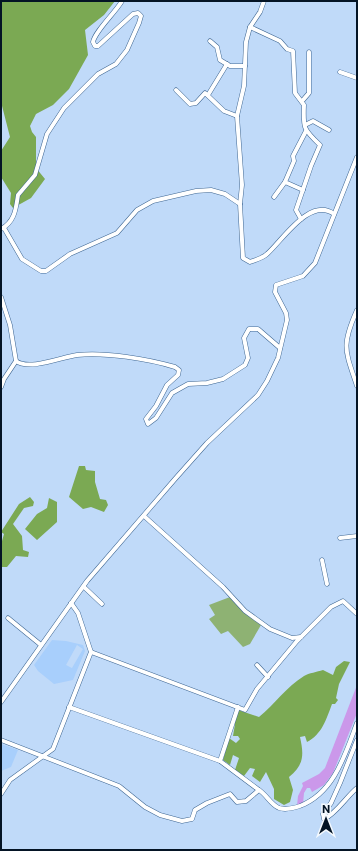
<svg xmlns="http://www.w3.org/2000/svg" width="358" height="851" font-family="Commissioner,sans-serif">
  <style>
    .built { fill: #a8cffc; fill-rule: evenodd }
    .green { fill: #8eb273 }
    .forest { fill: #7ba953 }
    .water { fill: #cb98ea }
    .lines { fill: none; stroke-linecap: round; stroke-linejoin: round }
    .minor-casing { stroke: #3f6793; stroke-width: 5 }
    .minor { stroke: #fff; stroke-width: 4 }
  </style>
  <rect width="100%" height="100%" fill="#c0daf9"/>
  <g class="built">
    <path d="M52,640L66,641L83,645L85,651L73,680L54,684L38,671L34,665ZM77,645L83,649L72,668L66,665Z"/>
    <path d="M1,744L18,750L11,767L1,771Z"/>
  </g>
  <path class="green" d="M230,597L236,604L261,625L250,644L243,647L228,631L221,634L209,619L215,615L209,605Z"/>
  <g class="forest">
    <path d="M1,1H115L104,15L85,30L88,55L69,89L53,105L36,114L30,126L32,132L36,137V168L45,179L31,198L13,208L10,204L11,193L1,177V151L10,137L1,102Z"/>
    <path d="M79,466H85L86,470L95,471V482L100,499L106,500L108,505L104,512L91,507L83,509L69,497Z"/>
    <path d="M30,497L34,502L33,506L24,508L13,524L22,536L23,550L29,552L28,557L16,556L7,567H1L2,541L4,534L1,532L19,504Z"/>
    <path d="M49,498L57,502V522L37,540L25,529L37,514L47,508Z"/>
    <path d="M344,661L350,662L339,684L336,698L338,700L335,704H332C326,720 322,734 307,742L305,736L300,737C304,755 304,765 289,777L293,790L290,802L284,805L274,799V789L266,772L260,782L252,776L255,769L250,768L244,776L235,770L239,758L233,755L230,765L223,760L229,738L236,743L240,739L238,736H233L235,724L233,723L238,710L259,717C275,704 286,687 304,676C309,673 317,672 323,670L333,675L336,667Z"/>
  </g>
  <path class="water" d="M357,685V713L333,773L324,785L312,792L310,788H307L304,793L303,804L297,806L298,796L303,786L302,783L319,774L325,768Z"/>
  <g class="lines">
    <defs>
      <g id="minor">
        <path d="M264,1L260,12L250,27L246,42L244,86L237,116L242,185L240,204L243,258L250,262C255,260 263,258 267,254C282,241 310,196 334,214"/>
        <path d="M250,27L280,41L287,49L293,51L295,93L304,105C303,128 303,129 320,145L311,166L296,210L301,219"/>
        <path d="M210,41L217,47L220,60L230,66H245"/>
        <path d="M340,72L357,78"/>
        <path d="M176,90L190,104L196,103L205,93L224,111L237,116"/>
        <path d="M208,95L227,64"/>
        <path d="M303,100L309,93V52"/>
        <path d="M305,125L313,121L329,130"/>
        <path d="M303,190L285,182L294,161L293,156L306,131"/>
        <path d="M274,197L285,182"/>
        <path d="M4,228L22,259L41,271H46L70,254L117,233L137,210L153,201L196,191L211,190L225,194L240,204"/>
        <path d="M1,229C15,222 16,208 18,195L35,175L47,134L64,108L98,74L116,64L127,50L139,23L141,16L138,13L133,14L98,46H95L93,42C95,31 115,13 122,1"/>
        <path d="M1,297L10,325L16,361C29,371 62,357 77,355C106,352 148,359 175,367L179,370L178,375L167,385L156,406L146,419L148,424L156,418L172,393L188,384L207,383L223,379L245,365L248,358L244,338L249,329H258L280,348"/>
        <path d="M357,310C341,346 345,350 357,386"/>
        <path d="M1,387L4,379L16,361"/>
        <path d="M144,516L223,587L245,611L270,629L292,638L301,637"/>
        <path d="M340,538L357,536"/>
        <path d="M322,560L327,584"/>
        <path d="M84,587L102,604"/>
        <path d="M8,618L41,645"/>
        <path d="M91,652L245,710L257,689L297,641L331,607L343,601L357,614"/>
        <path d="M257,665L268,677"/>
        <path d="M1,702L87,581L175,479L207,443L258,395L267,381L278,358L287,320L286,313L275,292L276,285L303,276L315,263L357,157"/>
        <path d="M69,707L220,761"/>
        <path d="M238,707L220,761L259,790"/>
        <path d="M1,740L119,786L145,807L160,815L182,821L192,819L195,810L207,803L230,794L237,802L246,801L259,790C267,795 270,804 279,808C285,810 294,808 300,806C334,793 345,755 357,723"/>
        <path d="M357,740L340,783L331,803L323,814L324,819C336,814 346,797 357,788"/>
        <path d="M1,794L10,780L53,749L91,652L78,613L71,603"/>
      </g>
    </defs>
    <use href="#minor" class="minor-casing"/>
    <use href="#minor" class="minor"/>
  </g>
  <rect width="358" height="851" fill="none" stroke="#041425" stroke-width="4"/>
  <g transform="translate(326 819)" stroke="#f4f9fe" stroke-width="3" paint-order="stroke">
  <path d="M0-3L7 15L0 10L-7 15Z" fill="#041425"/>
  <text y="-6" font-size="11" font-weight="bold" text-anchor="middle" fill="#041425">N</text>
  </g>
</svg>
